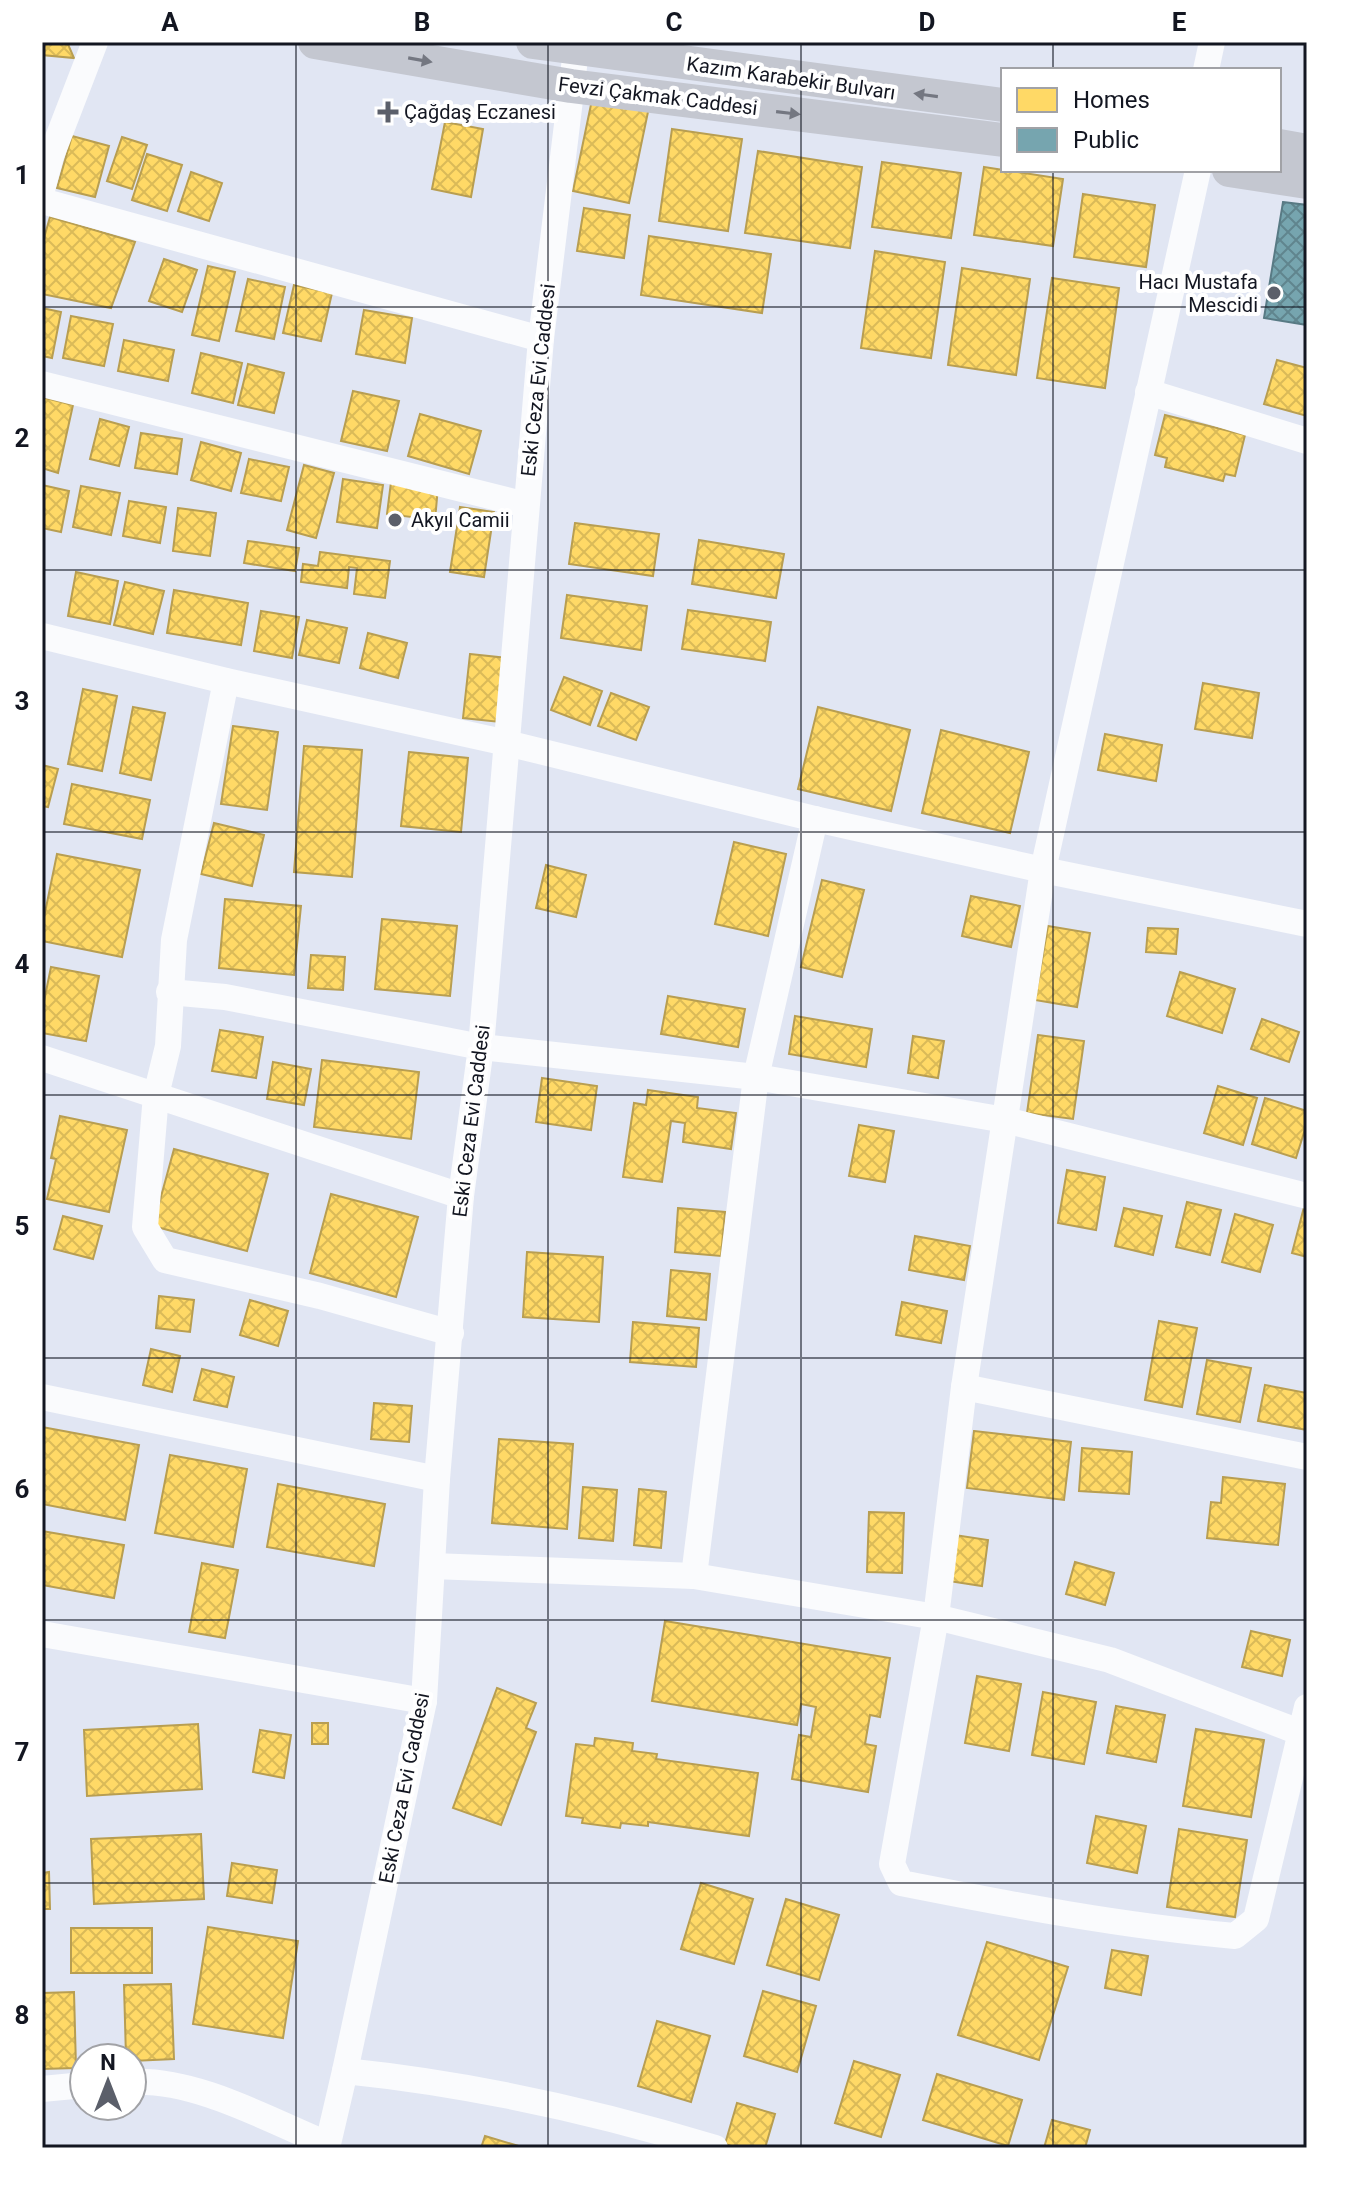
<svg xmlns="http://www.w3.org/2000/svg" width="1349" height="2190" font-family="Roboto,sans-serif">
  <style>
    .homes { fill: url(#homes-cross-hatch); stroke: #b89e51; stroke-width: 2 }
    .public { fill: url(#public-cross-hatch); stroke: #587a84; stroke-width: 2 }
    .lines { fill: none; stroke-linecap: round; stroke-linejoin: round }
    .minor { stroke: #fafbfd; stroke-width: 26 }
    .major { stroke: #c4c7d0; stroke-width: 34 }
    .oneway { fill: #747781 }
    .grid { fill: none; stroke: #131621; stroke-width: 2; stroke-opacity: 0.55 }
    .poi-dot { fill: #5b5f6a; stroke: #fff; stroke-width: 3 }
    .labels { text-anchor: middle; stroke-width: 8; stroke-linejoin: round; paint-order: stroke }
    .street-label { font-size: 20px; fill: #131621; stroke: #fff }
    .poi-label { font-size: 20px; fill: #131621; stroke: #fff; text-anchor: start }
    .neatline { fill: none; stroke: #131621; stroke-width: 3 }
    .grid-label { font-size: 26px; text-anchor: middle; font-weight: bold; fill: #131621 }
  </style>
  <defs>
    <pattern id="homes-cross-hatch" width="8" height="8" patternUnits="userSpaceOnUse" patternTransform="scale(2)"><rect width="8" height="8" fill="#ffd966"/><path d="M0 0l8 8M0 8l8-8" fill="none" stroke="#daba58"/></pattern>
    <pattern id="public-cross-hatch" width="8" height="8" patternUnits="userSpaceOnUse" patternTransform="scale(2)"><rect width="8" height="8" fill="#76a5af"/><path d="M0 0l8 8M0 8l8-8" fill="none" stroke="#60858e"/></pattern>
  </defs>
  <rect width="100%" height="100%" fill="#e1e6f3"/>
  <g class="homes">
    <path d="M42,42H67L74,58L42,55Z"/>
    <path d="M593,95L649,107L629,203L573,191Z"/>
    <path d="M445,122L483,129L471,197L432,189Z"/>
    <path d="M672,129L742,139L728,231L659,221Z"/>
    <path d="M72,136L109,146L95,197L57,188Z"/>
    <path d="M122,137L147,145L132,189L107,181Z"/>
    <path d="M758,151L862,167L850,248L745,233Z"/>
    <path d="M147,154L182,165L167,211L132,200Z"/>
    <path d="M882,162L961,173L951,238L872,227Z"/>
    <path d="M984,167L1063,179L1053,246L974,235Z"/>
    <path d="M191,172L222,183L209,221L178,211Z"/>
    <path d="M1083,194L1155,205L1146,267L1074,257Z"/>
    <path d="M584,208L630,215L624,258L577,251Z"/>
    <path d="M50,217L135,242L111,308L42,294V245Z"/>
    <path d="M649,236L771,254L762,313L641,295Z"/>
    <path d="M875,251L945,262L931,358L861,348Z"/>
    <path d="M164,259L197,270L182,312L149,301Z"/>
    <path d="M208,266L235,272L219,341L192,335Z"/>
    <path d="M962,268L1030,279L1016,375L948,365Z"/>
    <path d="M1052,278L1119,288L1105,388L1037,378Z"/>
    <path d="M248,279L285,287L274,339L236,331Z"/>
    <path d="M294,285L332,293L321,341L283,333Z"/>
    <path d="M42,308L61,312L52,358L42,356Z"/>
    <path d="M364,310L412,318L405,363L356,354Z"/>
    <path d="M71,316L113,324L104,366L63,358Z"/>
    <path d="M124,340L174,350L168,381L118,371Z"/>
    <path d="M201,353L242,363L233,403L192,393Z"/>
    <path d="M1277,360L1307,368V416L1264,404Z"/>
    <path d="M248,364L284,373L274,413L238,405Z"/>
    <path d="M353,391L399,401L387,451L341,441Z"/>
    <path d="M42,397L73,405L58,473L42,468Z"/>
    <path d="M420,414L481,431L469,474L408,456Z"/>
    <path d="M1165,415L1245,435L1235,476L1225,474L1223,481L1165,467L1167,458L1155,455Z"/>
    <path d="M100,419L129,427L119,466L90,459Z"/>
    <path d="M141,433L182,439L177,474L135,468Z"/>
    <path d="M201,442L241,453L231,491L191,480Z"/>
    <path d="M249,459L289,467L281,501L241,493Z"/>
    <path d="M304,465L334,473L316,538L287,530Z"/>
    <path d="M343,479L383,485L377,528L337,522Z"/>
    <path d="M391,482L438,487L435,520L387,514Z"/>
    <path d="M42,485L69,491L61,532L42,528Z"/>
    <path d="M81,486L120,493L111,535L73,527Z"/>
    <path d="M129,501L166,507L160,543L123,536Z"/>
    <path d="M460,507L494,512L484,577L450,572Z"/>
    <path d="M178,508L216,513L210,556L173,551Z"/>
    <path d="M575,523L659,534L653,576L569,564Z"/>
    <path d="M699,540L784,554L776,598L692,584Z"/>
    <path d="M248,541L299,548L295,571L244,563Z"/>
    <path d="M320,552L390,561L385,598L354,594L357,568L349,567L347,588L301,582L303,564L318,566Z"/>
    <path d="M76,572L118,581L110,624L68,616Z"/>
    <path d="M125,582L164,591L153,634L114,625Z"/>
    <path d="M174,590L248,603L241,645L167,633Z"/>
    <path d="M567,595L647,606L641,650L561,638Z"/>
    <path d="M688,610L771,622L765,661L682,649Z"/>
    <path d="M261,611L299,617L292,658L254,651Z"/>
    <path d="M307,620L347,628L339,663L299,655Z"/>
    <path d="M368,633L407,643L398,678L360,668Z"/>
    <path d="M470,654L507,658L500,722L463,718Z"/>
    <path d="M564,677L602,691L590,725L551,710Z"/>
    <path d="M1203,683L1259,693L1252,738L1195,729Z"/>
    <path d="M83,689L117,696L102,771L68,764Z"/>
    <path d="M611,693L649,707L636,740L598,726Z"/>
    <path d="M133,707L165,713L151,780L120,773Z"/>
    <path d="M818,707L910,730L891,811L798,789Z"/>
    <path d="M233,726L278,732L267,810L221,804Z"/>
    <path d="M941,730L1029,752L1010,833L922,813Z"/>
    <path d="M1105,734L1162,745L1156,781L1098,770Z"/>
    <path d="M304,746L362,750L352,877L294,872Z"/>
    <path d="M409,752L468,758L461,832L401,826Z"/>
    <path d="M42,765L58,769L48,807L42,806Z"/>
    <path d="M72,784L150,800L142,839L64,824Z"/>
    <path d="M214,823L264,835L252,886L201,874Z"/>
    <path d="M734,842L786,854L768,936L715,924Z"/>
    <path d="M57,854L140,870L122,957L42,941V927Z"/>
    <path d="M546,865L586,875L576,917L536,908Z"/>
    <path d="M822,880L864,890L842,977L801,967Z"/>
    <path d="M971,896L1020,906L1011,947L962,936Z"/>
    <path d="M225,899L301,906L294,975L219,968Z"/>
    <path d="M382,919L457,926L450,996L375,989Z"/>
    <path d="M1048,926L1090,933L1077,1007L1035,1000Z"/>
    <path d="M1148,928L1178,929L1176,954L1146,952Z"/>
    <path d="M311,955L345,957L343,990L308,988Z"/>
    <path d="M51,967L99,976L86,1041L42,1033V1011Z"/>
    <path d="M1180,972L1235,989L1222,1033L1167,1016Z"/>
    <path d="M668,996L745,1009L738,1047L661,1034Z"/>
    <path d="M795,1016L872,1029L866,1067L789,1054Z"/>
    <path d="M1262,1019L1299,1032L1289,1062L1251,1049Z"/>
    <path d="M220,1030L263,1037L256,1078L212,1071Z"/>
    <path d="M1038,1035L1084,1041L1073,1119L1027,1113Z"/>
    <path d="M913,1036L944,1041L938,1078L908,1073Z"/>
    <path d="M322,1060L419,1072L411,1139L314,1127Z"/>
    <path d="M273,1062L311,1069L304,1105L267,1099Z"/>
    <path d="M542,1078L597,1086L591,1130L536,1122Z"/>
    <path d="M1218,1086L1257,1098L1243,1145L1204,1133Z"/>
    <path d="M648,1090L698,1097L697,1108L736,1113L731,1149L683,1142L685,1123L671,1121L662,1182L623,1177L634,1103L646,1105Z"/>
    <path d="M1265,1098L1307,1111V1123L1296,1158L1252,1144Z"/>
    <path d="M60,1116L127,1130L109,1212L47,1199L56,1159L51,1158Z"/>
    <path d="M859,1125L894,1131L885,1182L849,1176Z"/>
    <path d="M174,1149L268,1174L247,1251L153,1226Z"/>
    <path d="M1067,1170L1105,1177L1096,1230L1058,1223Z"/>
    <path d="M331,1194L418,1217L396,1297L310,1273Z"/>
    <path d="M1187,1202L1221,1210L1210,1255L1176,1247Z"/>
    <path d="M1304,1207L1307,1208V1257L1292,1253Z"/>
    <path d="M678,1208L725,1212L721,1256L675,1252Z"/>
    <path d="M1124,1208L1162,1216L1153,1255L1115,1246Z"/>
    <path d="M1235,1214L1273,1225L1260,1272L1222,1262Z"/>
    <path d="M63,1216L102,1226L93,1259L54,1249Z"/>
    <path d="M915,1236L970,1246L964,1280L909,1270Z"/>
    <path d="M527,1252L603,1257L599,1322L523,1317Z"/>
    <path d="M671,1270L710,1274L706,1320L667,1316Z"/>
    <path d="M159,1296L194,1300L190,1332L156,1328Z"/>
    <path d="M250,1300L288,1311L278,1346L240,1335Z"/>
    <path d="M902,1302L947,1311L941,1343L896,1335Z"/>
    <path d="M1159,1321L1197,1328L1182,1407L1145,1400Z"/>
    <path d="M633,1322L699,1328L696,1367L630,1362Z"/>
    <path d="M151,1349L180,1356L172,1392L143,1385Z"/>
    <path d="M1207,1360L1251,1368L1240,1422L1197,1414Z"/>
    <path d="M202,1369L234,1377L227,1407L194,1400Z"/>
    <path d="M1265,1385L1307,1393V1430L1258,1421Z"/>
    <path d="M374,1403L412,1406L409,1442L371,1439Z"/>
    <path d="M42,1427L139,1445L125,1520L42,1504Z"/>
    <path d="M974,1431L1071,1442L1064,1500L967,1488Z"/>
    <path d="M499,1439L573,1444L567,1529L492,1523Z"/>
    <path d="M1082,1448L1132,1452L1129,1494L1079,1491Z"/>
    <path d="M170,1455L247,1469L233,1547L155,1533Z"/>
    <path d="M1223,1477L1285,1484L1278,1545L1207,1538L1211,1502L1221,1503Z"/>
    <path d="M278,1484L385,1504L374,1566L267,1547Z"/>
    <path d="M583,1487L617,1490L613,1541L579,1538Z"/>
    <path d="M639,1489L666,1492L661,1548L634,1545Z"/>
    <path d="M869,1512L904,1513L902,1573L867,1572Z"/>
    <path d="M42,1531L124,1545L114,1598L42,1585Z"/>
    <path d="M948,1534L988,1540L982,1586L942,1580Z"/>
    <path d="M1075,1562L1114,1573L1105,1605L1066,1594Z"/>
    <path d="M202,1563L238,1570L225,1638L189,1632Z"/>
    <path d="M665,1621L890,1658L880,1717L870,1715L865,1744L876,1746L868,1792L792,1779L799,1735L811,1737L816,1707L801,1704L797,1725L652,1701Z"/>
    <path d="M1251,1631L1290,1640L1282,1676L1242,1667Z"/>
    <path d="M977,1676L1021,1684L1009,1751L965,1743Z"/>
    <path d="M497,1688L536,1703L526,1728L536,1732L501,1825L453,1808Z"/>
    <path d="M1043,1692L1096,1702L1084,1764L1032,1755Z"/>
    <path d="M1116,1706L1165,1715L1156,1762L1107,1753Z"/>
    <rect x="312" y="1723" width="16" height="21"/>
    <path d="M198,1724L202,1789L87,1796L84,1730Z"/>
    <path d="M1196,1729L1264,1740L1251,1817L1183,1806Z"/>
    <path d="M260,1730L291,1735L284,1778L253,1772Z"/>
    <path d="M595,1738L633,1743L632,1751L657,1754L656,1759L758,1773L749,1836L648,1822V1826L621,1823L620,1828L582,1823L583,1818L566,1816L576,1744L594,1746Z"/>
    <path d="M1096,1816L1146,1826L1137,1873L1087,1863Z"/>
    <path d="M1179,1829L1247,1840L1235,1917L1167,1907Z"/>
    <path d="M201,1834L204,1899L94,1904L91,1839Z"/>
    <path d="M232,1863L277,1870L272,1903L227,1896Z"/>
    <path d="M49,1872L50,1909H42V1873Z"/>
    <path d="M701,1883L753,1899L734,1964L681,1949Z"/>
    <path d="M786,1899L839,1915L819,1980L767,1965Z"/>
    <path d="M208,1927L298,1941L283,2038L193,2024Z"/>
    <rect x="71" y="1928" width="81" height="45"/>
    <path d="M987,1942L1068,1967L1039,2060L958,2035Z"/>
    <path d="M1112,1950L1148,1956L1141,1995L1105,1988Z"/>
    <path d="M171,1984L174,2059L132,2061V2058H126L124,1985Z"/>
    <path d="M763,1991L816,2006L797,2072L744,2056Z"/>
    <path d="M74,1992L76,2068L42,2069V1993Z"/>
    <path d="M657,2021L710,2036L691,2102L638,2086Z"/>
    <path d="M854,2061L900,2075L881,2137L835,2123Z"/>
    <path d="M937,2074L1022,2100L1008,2146L923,2120Z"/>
    <path d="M737,2103L775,2114L765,2148H738L725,2144Z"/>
    <path d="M1052,2120L1090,2130L1085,2148H1044Z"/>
    <path d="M485,2136L522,2147L521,2148H481Z"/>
  </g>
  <path class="public" d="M1283,202L1307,205V325L1264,318Z"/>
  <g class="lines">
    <g class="minor">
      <path d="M1206,70L1212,42"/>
      <path d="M1198,170L1043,870L964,1387L936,1617L892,1864L901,1883C1012,1905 1122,1926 1235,1936L1256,1919L1307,1707"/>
      <path d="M42,190L51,156L95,42"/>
      <path d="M42,201L541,339"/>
      <path d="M42,384L526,505"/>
      <path d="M1148,392L1307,441"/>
      <path d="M42,636L226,681L507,743L815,819L1043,870L1307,924"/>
      <path d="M226,681L174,940L168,1046L156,1095L145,1227L165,1260L320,1296L451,1333"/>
      <path d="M169,992L225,997L481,1047L756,1077L1005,1120L1307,1196"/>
      <path d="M42,1058L461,1196"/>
      <path d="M964,1387L1307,1457"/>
      <path d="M42,1397L437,1479"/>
      <path d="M433,1566L694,1576L936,1617L1110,1660L1307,1735"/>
      <path d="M694,1576L756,1077L815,819"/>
      <path d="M42,1634L424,1701"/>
      <path d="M345,2071C471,2084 594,2111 715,2148"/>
      <path d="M132,2082C197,2079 268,2120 327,2144"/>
      <path d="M42,2089L84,2085"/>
      <path d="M327,2148L345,2071L424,1701L437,1479L461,1196L481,1047L541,339L577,42"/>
    </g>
    <g class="major">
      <path d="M315,42L571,86L1003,140"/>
      <path d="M533,42L1003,105"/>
      <path d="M1279,146L1307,151"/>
      <path d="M1229,170L1307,182"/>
    </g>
  </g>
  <defs><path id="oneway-solid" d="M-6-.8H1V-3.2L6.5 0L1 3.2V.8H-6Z" transform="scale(2)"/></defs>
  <g class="oneway">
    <use href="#oneway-solid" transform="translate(420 60) rotate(10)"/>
    <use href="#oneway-solid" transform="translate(926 95) rotate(-172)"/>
    <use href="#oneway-solid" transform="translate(788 113) rotate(7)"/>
  </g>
  <path class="grid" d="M296,42V2148M548,42V2148M801,42V2148M1053,42V70M1053,170V2148M42,307H1307M42,570H1307M42,832H1307M42,1095H1307M42,1358H1307M42,1620H1307M42,1883H1307"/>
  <g class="poi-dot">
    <path d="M384 100h8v8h8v8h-8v8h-8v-8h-8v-8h8z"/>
    <circle cx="1274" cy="293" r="8"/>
    <circle cx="395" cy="520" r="8"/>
  </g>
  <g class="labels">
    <g class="street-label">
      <text transform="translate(791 78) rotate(8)" y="7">Kazım Karabekir Bulvarı</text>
      <text transform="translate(658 96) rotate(7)" y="7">Fevzi Çakmak Caddesi</text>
      <text transform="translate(538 380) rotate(-84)" y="7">Eski Ceza Evi Caddesi</text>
      <text transform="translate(471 1121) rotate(-83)" y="7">Eski Ceza Evi Caddesi</text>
      <text transform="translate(404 1788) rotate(-79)" y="7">Eski Ceza Evi Caddesi</text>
    </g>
    <g class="poi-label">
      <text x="404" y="119">Çağdaş Eczanesi</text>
      <text x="1258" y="289" text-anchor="end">Hacı Mustafa<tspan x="1258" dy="23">Mescidi</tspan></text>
      <text x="411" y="527">Akyıl Camii</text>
    </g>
  </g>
  <rect width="1349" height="2190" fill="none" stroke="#ffffff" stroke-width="88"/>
  <rect x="1001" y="68" width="280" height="104" fill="#ffffff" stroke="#a1a2a6" stroke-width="2"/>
  <rect x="1017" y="88" width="40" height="24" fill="#ffd966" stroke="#a1a2a6" stroke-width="2"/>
  <text x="1073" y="108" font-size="24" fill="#131621">Homes</text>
  <rect x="1017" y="128" width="40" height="24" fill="#76a5af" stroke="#a1a2a6" stroke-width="2"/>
  <text x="1073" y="148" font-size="24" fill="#131621">Public</text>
  <g transform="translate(108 2082)"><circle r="38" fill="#ffffff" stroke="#a1a2a6" stroke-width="2"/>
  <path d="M0-6L14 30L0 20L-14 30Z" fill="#5b5f6a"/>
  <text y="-12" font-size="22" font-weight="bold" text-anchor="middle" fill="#131621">N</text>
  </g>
  <rect x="44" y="44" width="1261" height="2102" class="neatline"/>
  <g class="grid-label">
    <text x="170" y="31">A</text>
    <text x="422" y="31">B</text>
    <text x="674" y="31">C</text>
    <text x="927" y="31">D</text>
    <text x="1179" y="31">E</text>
    <text x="22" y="184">1</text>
    <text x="22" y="447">2</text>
    <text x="22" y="710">3</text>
    <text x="22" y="973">4</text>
    <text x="22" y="1235">5</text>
    <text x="22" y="1498">6</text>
    <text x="22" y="1761">7</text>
    <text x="22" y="2024">8</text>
  </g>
</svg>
